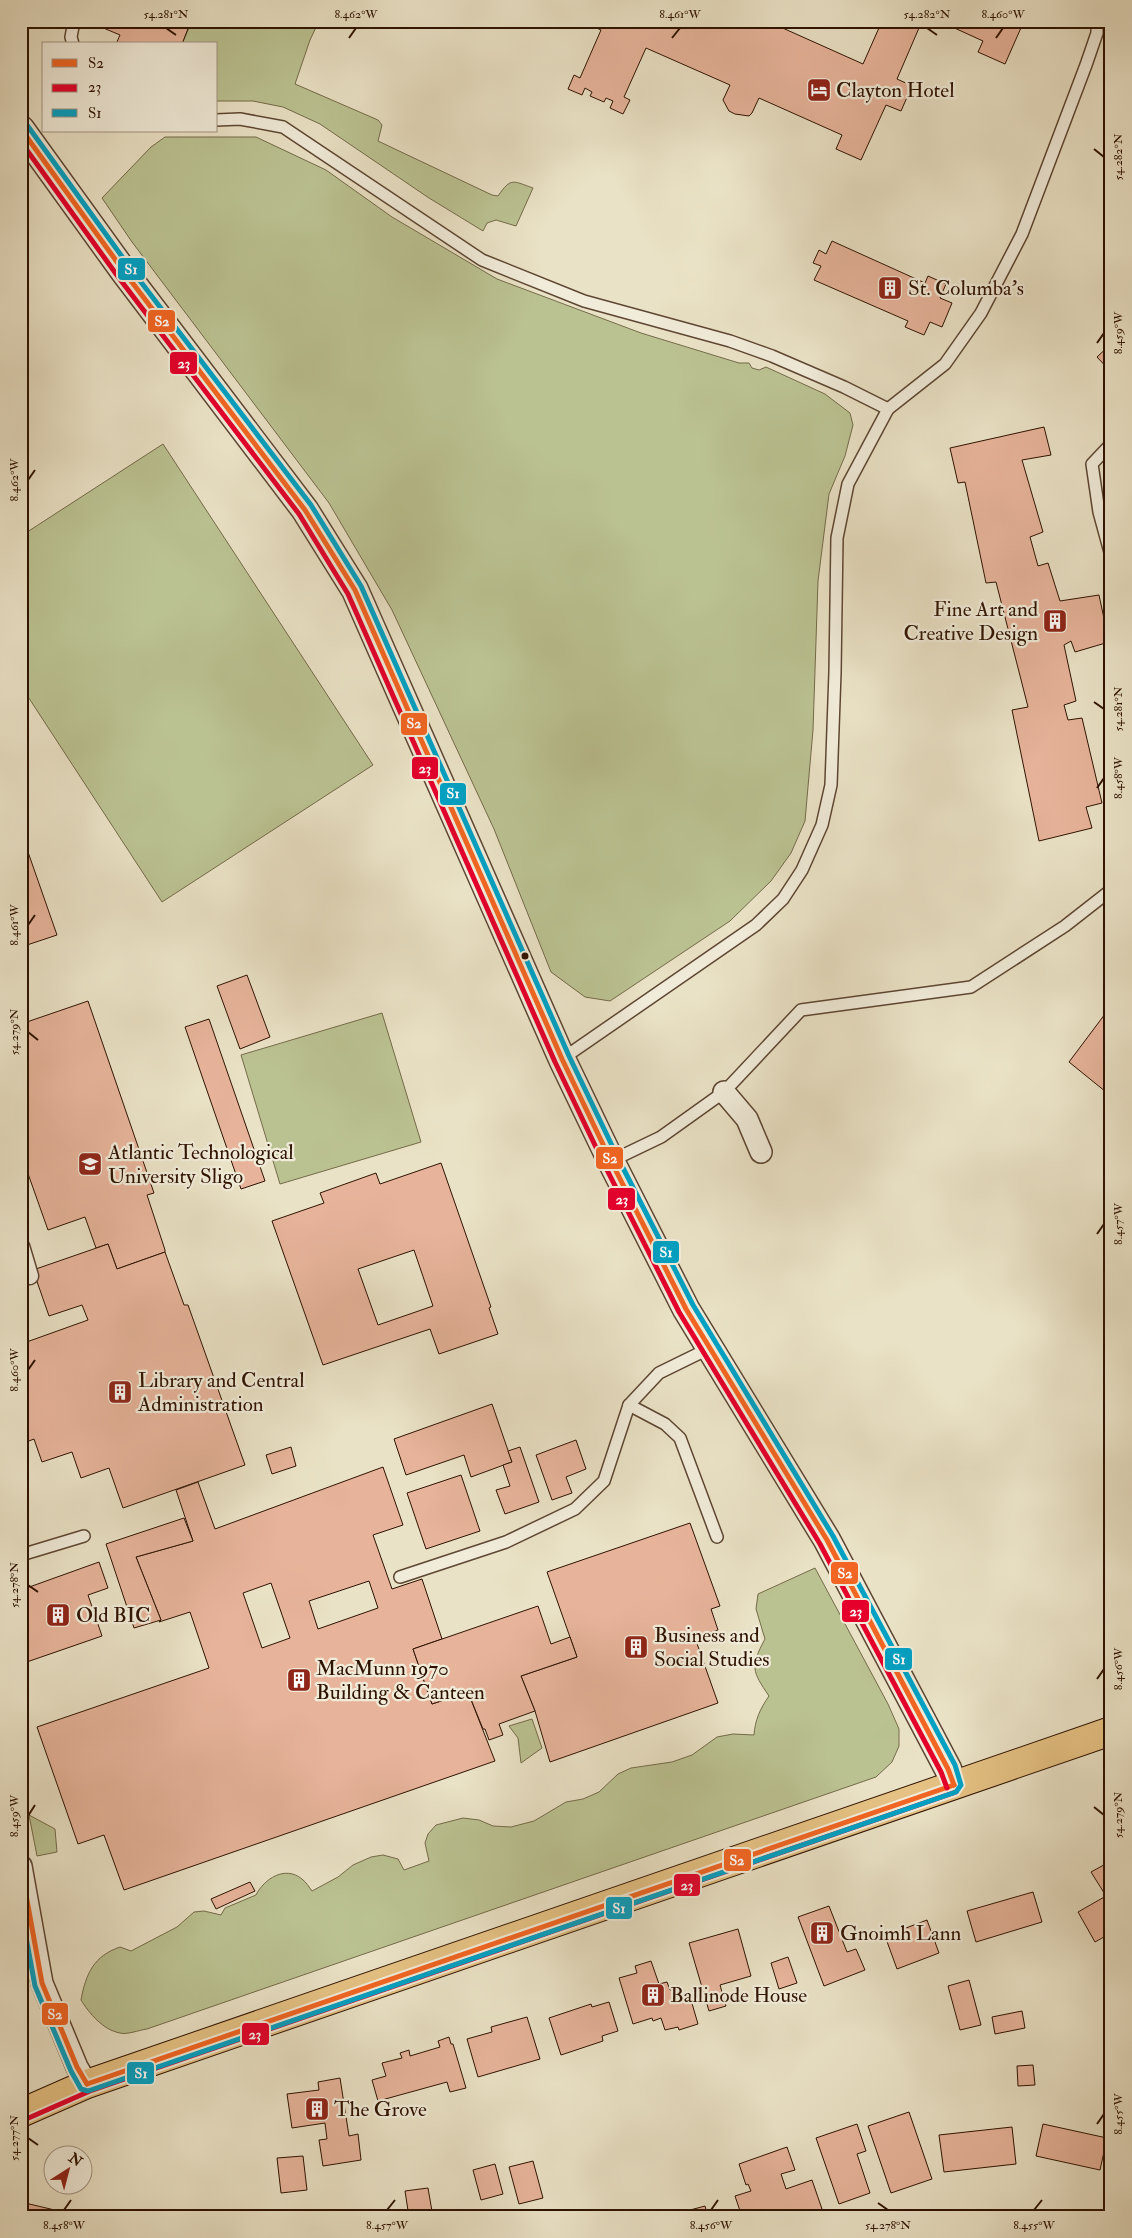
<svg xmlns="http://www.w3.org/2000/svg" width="1132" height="2238" font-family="'IM FELL Double Pica',serif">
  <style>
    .green { fill: #bbc292; stroke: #746a49 }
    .building { fill: #e7b49b; stroke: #2e1200; fill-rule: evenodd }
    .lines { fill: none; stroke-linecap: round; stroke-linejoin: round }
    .service-casing { stroke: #5d4632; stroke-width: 14 }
    .pedestrian-casing { stroke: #5d4632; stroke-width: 19 }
    .minor-casing { stroke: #5d4632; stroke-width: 24 }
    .tertiary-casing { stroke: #5d4632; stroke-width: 29 }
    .trunk-casing { stroke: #2e1200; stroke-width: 30 }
    .service { stroke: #f1ecda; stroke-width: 11 }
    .pedestrian { stroke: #f1ecda; stroke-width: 16 }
    .minor { stroke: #f1ecda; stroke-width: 21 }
    .tertiary { stroke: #f1ecda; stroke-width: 26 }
    .trunk { stroke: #e5c183; stroke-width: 28 }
    .bus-1-casing { stroke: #f1ecda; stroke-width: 9 }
    .bus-2-casing { stroke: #f1ecda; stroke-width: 9 }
    .bus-3-casing { stroke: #f1ecda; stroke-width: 9 }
    .bus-1 { stroke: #f26522; stroke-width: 5 }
    .bus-2 { stroke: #e4002b; stroke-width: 5 }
    .bus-3 { stroke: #02a1c4; stroke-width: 5 }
    .ticks { fill: none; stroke: #2e1200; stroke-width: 2 }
    .bus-dot { fill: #2e1200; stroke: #f1ecda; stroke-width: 2 }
    .labels { text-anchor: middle; stroke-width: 4.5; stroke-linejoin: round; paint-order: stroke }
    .poi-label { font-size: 21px; fill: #2e1200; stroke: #f1ecda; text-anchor: start }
    .line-badge { stroke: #f1ecda; stroke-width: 2 }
    .badge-label { font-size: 14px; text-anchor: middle; font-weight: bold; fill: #fff }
    .neatline { fill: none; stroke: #2e1200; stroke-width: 2 }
    .ticks-label { font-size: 12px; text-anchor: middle; fill: #2e1200 }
  </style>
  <rect width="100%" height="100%" fill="#eae2c6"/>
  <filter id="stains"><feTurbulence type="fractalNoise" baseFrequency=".004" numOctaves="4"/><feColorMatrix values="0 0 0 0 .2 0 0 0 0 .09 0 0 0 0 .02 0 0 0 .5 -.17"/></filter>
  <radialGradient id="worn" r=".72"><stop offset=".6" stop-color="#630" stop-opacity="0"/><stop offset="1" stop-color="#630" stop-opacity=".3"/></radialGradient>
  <g class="green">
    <path d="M192,21H319L310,40L295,84L378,120L382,125L378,141L492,195L498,196C511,177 513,181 533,188L516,226L496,220L487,223L483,231L429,198L320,124L283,107L253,101H216V44H182Z"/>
    <path d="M165,137H256L326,170L392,217L497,279L641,333L739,363H749L752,368L759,370L766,367L825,394L850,413L853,425L845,456L829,494L818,581L813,730L805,821L791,853L771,881L730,921L610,1001L585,997L551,972L494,829L392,610L329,503L132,242L102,198L151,147Z"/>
    <path d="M163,444L373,765L162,902L21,686V536Z"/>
    <path d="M382,1013L421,1142L280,1184L241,1055Z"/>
    <path d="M815,1568L888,1704L899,1729V1746L892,1762L876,1777L147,2029C139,2030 127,2035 120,2033C103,2030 89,2013 81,2000C86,1973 94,1956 120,1947L131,1951L177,1927L194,1912L204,1911L221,1915L225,1908L256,1895C264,1879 285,1865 302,1879C306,1882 309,1887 312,1891L338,1877L353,1865L371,1857L383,1855L398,1859L404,1870L429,1861L425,1843L428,1834L436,1825L463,1818L479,1820L493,1826L511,1827L534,1821L566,1802L583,1799L599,1792L618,1774L631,1768L672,1762L692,1755L717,1737L733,1734L754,1735C755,1720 760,1709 769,1696C752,1671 750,1667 765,1639L756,1609L758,1594Z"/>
    <path d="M532,1719L542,1748L521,1763L518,1738L509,1726Z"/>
    <path d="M29,1815L55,1829L57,1852L37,1856Z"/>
  </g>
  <g class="building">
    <path d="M104,21H191L182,44H116L120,35L101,27Z"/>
    <path d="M581,21H767L863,64L882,21H922L897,79L912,86L901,111L886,105L861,160L836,149L842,135L759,98L752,113L749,116L735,114L729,111L723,100L730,85L646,48L624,97L630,100L623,114L610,108L613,101L606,98L604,102L590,96L592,92L585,88L582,95L568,89L574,75L580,78L601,30Z"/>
    <path d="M939,21H1024L1005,64L978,52L983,41Z"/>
    <path d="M832,241L925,283L928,276L946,284L940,298L952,303L942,327L930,322L924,335L905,327L908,321L814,280L821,266L813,263L819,250L826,254Z"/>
    <path d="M1111,344V372L1097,357Z"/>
    <path d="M1044,427L1051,455L1022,460L1043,532L1030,537L1038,566L1048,563L1060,601L1099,595L1109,642L1075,652L1071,641L1064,645L1076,701L1064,705L1068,720L1082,718L1102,803L1086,807L1092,828L1039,841L1012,710L1028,707L996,582L986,583L965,482L958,483L950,448Z"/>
    <path d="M21,832L57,935L21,947Z"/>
    <path d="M247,975L270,1037L240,1049L217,986Z"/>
    <path d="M88,1001L154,1193L147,1195L165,1250V1252L117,1269L108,1244L96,1248L85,1217L48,1230L21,1154V1024Z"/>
    <path d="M21,1002L28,1022L21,1024Z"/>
    <path d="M1111,1006V1096L1069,1062Z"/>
    <path d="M209,1019L265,1181L241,1189L185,1027Z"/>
    <path d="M441,1163L491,1307L489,1308L498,1334L439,1354L430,1329L323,1365L272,1221L324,1203L320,1193L376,1173L380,1184ZM414,1250L433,1306L378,1325L358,1269Z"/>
    <path d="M108,1244L117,1269L165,1252L184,1305H188L245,1465L123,1508L109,1468L81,1478L72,1452L42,1462L34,1439L21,1444V1344L88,1320L82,1305L49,1316L33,1270Z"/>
    <path d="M492,1404L512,1462L471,1477L464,1455L406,1475L394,1439Z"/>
    <path d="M576,1440L586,1469L566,1477L572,1493L552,1500L536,1455Z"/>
    <path d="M291,1447L296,1466L272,1474L266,1455Z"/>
    <path d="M520,1447L539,1502L505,1514L496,1490L510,1486L503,1465L512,1462L508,1451Z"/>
    <path d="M383,1467L403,1525L373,1535L392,1589L422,1579L442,1639L413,1649L432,1704L468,1692L495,1761L124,1890L104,1835L78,1844L37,1727L209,1668L190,1612L159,1622L161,1620L136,1557L193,1541L176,1490L198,1482L215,1529ZM369,1581L378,1608L318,1629L309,1601ZM271,1583L290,1638L262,1648L243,1593Z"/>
    <path d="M461,1475L480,1531L426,1549L407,1493Z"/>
    <path d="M184,1518L193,1541L136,1557L161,1620L134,1628L106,1544Z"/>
    <path d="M690,1523L720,1606L711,1609L718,1630L695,1638L718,1703L550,1762L535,1711L521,1676L577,1657L547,1572Z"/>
    <path d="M99,1562L108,1588L88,1595L102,1636L21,1664V1590Z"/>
    <path d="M538,1606L551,1644L570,1637L577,1657L521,1676L535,1711L499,1724L503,1735L489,1740L485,1729H483L468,1692L432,1704L413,1649Z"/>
    <path d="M1111,1861V1918L1108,1920L1111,1924V1933L1095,1942L1078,1912L1106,1896L1091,1872Z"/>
    <path d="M250,1882L255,1891L216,1909L211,1899Z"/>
    <path d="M1033,1892L1042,1922L976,1942L967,1911Z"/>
    <path d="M829,1906L847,1952L856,1949L865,1970L824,1986L798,1917Z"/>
    <path d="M927,1920L939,1953L897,1969L885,1936Z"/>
    <path d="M738,1929L751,1976L720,1985L726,2006L709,2011L689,1943Z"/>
    <path d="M788,1957L797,1983L779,1989L771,1963Z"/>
    <path d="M651,1961L659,1984L667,1982L670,1990L679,1988L683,2002L691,2000L698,2024L679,2030L678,2027L665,2030L661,2018L653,2021L652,2018L633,2024L619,1978L637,1973L635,1966Z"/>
    <path d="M969,1980L981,2025L960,2030L948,1986Z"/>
    <path d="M609,2002L618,2031L602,2036L603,2041L561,2055L549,2018L591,2004L592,2007Z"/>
    <path d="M1022,2011L1025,2028L995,2034L992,2017Z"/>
    <path d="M527,2017L540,2059L478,2077L467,2039L492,2032L491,2027Z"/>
    <path d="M449,2037L451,2044H453L466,2088L450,2092L447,2082L378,2101L372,2080L386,2076L382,2063L402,2058L400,2053L409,2050L410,2056L440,2047L438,2041Z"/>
    <path d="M1033,2065L1035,2085L1018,2086L1017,2066Z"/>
    <path d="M340,2078L349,2136L358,2134L361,2160L323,2166L319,2140L327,2139L325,2123L292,2128L287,2094L319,2090L318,2082Z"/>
    <path d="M909,2112L932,2179L891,2193L868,2126Z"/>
    <path d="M857,2124L866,2151L857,2154L870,2193L839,2204L816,2138Z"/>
    <path d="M1043,2124L1107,2138L1100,2170L1036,2156Z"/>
    <path d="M1012,2127L1016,2164L944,2172L939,2135Z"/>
    <path d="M787,2147L795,2170L781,2174L786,2189L812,2180L822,2209L798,2217H742L735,2196L751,2191L748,2184L746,2185L739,2164Z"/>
    <path d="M303,2156L307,2190L281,2193L277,2158Z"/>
    <path d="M533,2161L543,2198L519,2204L509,2167Z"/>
    <path d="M495,2164L503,2194L481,2200L473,2170Z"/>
    <path d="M428,2188L433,2217H409L405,2191Z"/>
    <path d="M21,2202L84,2217H21Z"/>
    <path d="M705,2206L708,2217H664Z"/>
  </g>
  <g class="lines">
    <defs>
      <g id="service">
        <path d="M73,44L71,37L74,21"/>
        <path d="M216,120L240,119L283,127L482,260L584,301L730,341L772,356L844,387L888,409"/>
        <path d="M1111,444L1092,464L1099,512L1111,556"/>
        <path d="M562,1059L756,925L783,899L802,870L822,825L831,785L835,672L837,538L848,484L888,409L945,364L981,313L1022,234L1086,65L1097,33V21"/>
        <path d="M611,1161L661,1137L724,1092L801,1010L971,987L1065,926L1111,890"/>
        <path d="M629,1405L665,1424L680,1438L717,1537"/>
        <path d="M21,1555L84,1536"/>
        <path d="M400,1577L506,1542L575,1509L604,1481L629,1405L659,1373L710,1348"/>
      </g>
      <path id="pedestrian" d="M21,1246L30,1276"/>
      <g id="minor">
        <path d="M724,1092L747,1119L761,1152"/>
        <path d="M21,1866L42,1983L77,2067L87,2084"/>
      </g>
      <path id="tertiary" d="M21,129L125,273L305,510L355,590L562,1059L611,1161L686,1309L827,1540L948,1769L954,1785"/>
      <path id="trunk" d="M21,2113L87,2084L1111,1731"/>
    </defs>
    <use href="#service" class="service-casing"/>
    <use href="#pedestrian" class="pedestrian-casing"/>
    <use href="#minor" class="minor-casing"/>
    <use href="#tertiary" class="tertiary-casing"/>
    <use href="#trunk" class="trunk-casing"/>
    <use href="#service" class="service"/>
    <use href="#pedestrian" class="pedestrian"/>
    <use href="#minor" class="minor"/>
    <use href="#tertiary" class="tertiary"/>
    <use href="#trunk" class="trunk"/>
    <defs>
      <g id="bus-1">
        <path d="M21,129L125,273L305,510L355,590L562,1059L611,1161L686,1309L827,1540L948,1769L954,1785"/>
        <path d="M21,1867L42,1983L77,2067L87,2084"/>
        <path d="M87,2084L954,1785"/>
      </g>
      <g id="bus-2">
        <path d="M21,142L119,278L299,514L348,594L555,1062L604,1164L679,1312L820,1544L941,1772L947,1788"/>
        <path d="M24,2120L90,2091L956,1792"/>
      </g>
      <path id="bus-3" d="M21,1910L35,1986L71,2071L81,2089L88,2091L956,1792L961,1785L955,1765L833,1536L693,1305L618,1158L569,1056L361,586L311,505L131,269L27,125"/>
    </defs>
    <use href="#bus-1" class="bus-1-casing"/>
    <use href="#bus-2" class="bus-2-casing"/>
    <use href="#bus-3" class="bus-3-casing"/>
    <use href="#bus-1" class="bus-1"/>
    <use href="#bus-2" class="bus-2"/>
    <use href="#bus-3" class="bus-3"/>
  </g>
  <path class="ticks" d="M166,28L176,35M927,28L937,35M349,38L356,28M672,38L680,28M996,38L1003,28M1094,149L1104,157M1097,343L1104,333M28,480L35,470M1094,702L1104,709M1097,788L1104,778M28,925L35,915M28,1032L38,1040M1097,1234L1104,1224M28,1370L35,1360M28,1585L38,1592M1097,1679L1104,1669M1094,1807L1104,1815M28,1816L35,1805M1097,2124L1104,2114M28,2138L38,2145M878,2203L888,2210M64,2210L71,2200M387,2210L395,2200M711,2210L718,2200M1034,2210L1042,2200"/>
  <defs>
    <symbol id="hotel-square" viewBox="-11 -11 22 22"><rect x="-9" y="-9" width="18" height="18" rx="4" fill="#8f2418" stroke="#f1ecda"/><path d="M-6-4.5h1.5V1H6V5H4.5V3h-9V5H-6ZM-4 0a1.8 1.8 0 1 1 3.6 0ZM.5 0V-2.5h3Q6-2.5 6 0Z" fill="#fff"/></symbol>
    <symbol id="building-square" viewBox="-11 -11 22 22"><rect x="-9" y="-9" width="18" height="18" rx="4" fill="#8f2418" stroke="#f1ecda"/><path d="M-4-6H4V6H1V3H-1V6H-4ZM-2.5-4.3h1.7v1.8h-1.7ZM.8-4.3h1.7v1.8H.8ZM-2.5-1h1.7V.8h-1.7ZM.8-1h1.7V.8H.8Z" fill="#fff"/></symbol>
    <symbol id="university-square" viewBox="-11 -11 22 22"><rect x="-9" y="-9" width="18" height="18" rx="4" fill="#8f2418" stroke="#f1ecda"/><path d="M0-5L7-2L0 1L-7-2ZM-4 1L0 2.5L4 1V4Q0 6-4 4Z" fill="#fff"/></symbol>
  </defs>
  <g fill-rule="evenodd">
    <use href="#hotel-square" x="805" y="76" width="28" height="28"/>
    <use href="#building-square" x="876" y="274" width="28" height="28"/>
    <use href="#building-square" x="1041" y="607" width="28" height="28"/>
    <use href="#university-square" x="76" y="1150" width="28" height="28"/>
    <use href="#building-square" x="106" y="1378" width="28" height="28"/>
    <use href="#building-square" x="44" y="1601" width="28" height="28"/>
    <use href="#building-square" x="622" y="1633" width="28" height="28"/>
    <use href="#building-square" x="285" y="1666" width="28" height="28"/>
    <use href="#building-square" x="808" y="1919" width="28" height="28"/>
    <use href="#building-square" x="639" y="1981" width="28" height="28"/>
    <use href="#building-square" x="303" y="2095" width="28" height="28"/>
  </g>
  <circle class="bus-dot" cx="525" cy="956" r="4.5"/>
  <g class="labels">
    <g class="poi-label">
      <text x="836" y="97">Clayton Hotel</text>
      <text x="908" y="295">St. Columba's</text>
      <text x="1038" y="616" text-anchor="end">Fine Art and<tspan x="1038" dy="24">Creative Design</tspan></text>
      <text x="108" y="1159">Atlantic Technological<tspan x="108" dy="24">University Sligo</tspan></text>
      <text x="138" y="1387">Library and Central<tspan x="138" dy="24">Administration</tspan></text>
      <text x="76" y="1622">Old BIC</text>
      <text x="654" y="1642">Business and<tspan x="654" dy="24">Social Studies</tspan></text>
      <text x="316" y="1675">MacMunn 1970<tspan x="316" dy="24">Building &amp; Canteen</tspan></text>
      <text x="840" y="1940">Gnoimh Lann</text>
      <text x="670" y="2002">Ballinode House</text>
      <text x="334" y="2116">The Grove</text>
    </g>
  </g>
  <g class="line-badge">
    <rect x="117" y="257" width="29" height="24" rx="5" fill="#02a1c4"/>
    <rect x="147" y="309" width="29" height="24" rx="5" fill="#f26522"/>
    <rect x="169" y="351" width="29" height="24" rx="5" fill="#e4002b"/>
    <rect x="400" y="712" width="28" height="24" rx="5" fill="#f26522"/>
    <rect x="411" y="756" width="28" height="24" rx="5" fill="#e4002b"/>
    <rect x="439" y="782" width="28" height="24" rx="5" fill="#02a1c4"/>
    <rect x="595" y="1146" width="29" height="24" rx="5" fill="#f26522"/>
    <rect x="607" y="1187" width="29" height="24" rx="5" fill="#e4002b"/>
    <rect x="652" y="1240" width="28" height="24" rx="5" fill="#02a1c4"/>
    <rect x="830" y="1561" width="29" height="24" rx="5" fill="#f26522"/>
    <rect x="841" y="1599" width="29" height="24" rx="5" fill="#e4002b"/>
    <rect x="884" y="1647" width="29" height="24" rx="5" fill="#02a1c4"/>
    <rect x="723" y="1848" width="29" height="24" rx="5" fill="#f26522"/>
    <rect x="673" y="1873" width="28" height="24" rx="5" fill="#e4002b"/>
    <rect x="605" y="1896" width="28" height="24" rx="5" fill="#02a1c4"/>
    <rect x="41" y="2002" width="28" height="24" rx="5" fill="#f26522"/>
    <rect x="241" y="2022" width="29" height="24" rx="5" fill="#e4002b"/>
    <rect x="126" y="2061" width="29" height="24" rx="5" fill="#02a1c4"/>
  </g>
  <g class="badge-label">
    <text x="131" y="274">S1</text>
    <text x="162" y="326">S2</text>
    <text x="184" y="368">23</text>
    <text x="414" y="728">S2</text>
    <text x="425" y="773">23</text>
    <text x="453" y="798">S1</text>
    <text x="610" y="1163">S2</text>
    <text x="622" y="1204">23</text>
    <text x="666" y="1257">S1</text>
    <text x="845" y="1578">S2</text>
    <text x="856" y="1616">23</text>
    <text x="899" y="1664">S1</text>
    <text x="737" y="1865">S2</text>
    <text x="687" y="1890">23</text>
    <text x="619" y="1913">S1</text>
    <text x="55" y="2019">S2</text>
    <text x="255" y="2039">23</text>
    <text x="141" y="2078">S1</text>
  </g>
  <rect width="1132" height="2238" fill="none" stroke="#eae2c6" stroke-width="55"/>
  <rect x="42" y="42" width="175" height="90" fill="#f1ecda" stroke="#a39583"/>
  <rect x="52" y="59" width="25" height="8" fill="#f26522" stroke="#a39583"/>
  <text x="88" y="68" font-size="15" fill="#2e1200">S2</text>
  <rect x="52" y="84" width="25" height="8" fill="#e4002b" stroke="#a39583"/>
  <text x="88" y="92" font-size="15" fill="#2e1200">23</text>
  <rect x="52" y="109" width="25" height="8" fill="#02a1c4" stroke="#a39583"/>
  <text x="88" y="118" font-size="15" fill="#2e1200">S1</text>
  <g transform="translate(68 2170) rotate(36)"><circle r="24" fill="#f1ecda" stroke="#a39583"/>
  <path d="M0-4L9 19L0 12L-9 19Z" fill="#8f2418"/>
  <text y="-8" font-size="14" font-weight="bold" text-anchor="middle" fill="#2e1200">N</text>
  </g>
  <rect x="28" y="28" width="1076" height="2182" class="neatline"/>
  <g class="ticks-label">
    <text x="166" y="18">54.281°N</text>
    <text x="356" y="18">8.462°W</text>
    <text x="680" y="18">8.461°W</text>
    <text x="927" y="18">54.282°N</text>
    <text x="1003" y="18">8.460°W</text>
    <text transform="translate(1118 157) rotate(-90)" y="4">54.282°N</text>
    <text transform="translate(1118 333) rotate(-90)" y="4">8.459°W</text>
    <text transform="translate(14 480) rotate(-90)" y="4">8.462°W</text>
    <text transform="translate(1118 709) rotate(-90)" y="4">54.281°N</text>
    <text transform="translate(1118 778) rotate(-90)" y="4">8.458°W</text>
    <text transform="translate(14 925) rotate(-90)" y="4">8.461°W</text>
    <text transform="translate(14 1032) rotate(-90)" y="4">54.279°N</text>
    <text transform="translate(1118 1224) rotate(-90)" y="4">8.457°W</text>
    <text transform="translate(14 1370) rotate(-90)" y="4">8.460°W</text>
    <text transform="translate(14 1585) rotate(-90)" y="4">54.278°N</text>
    <text transform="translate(1118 1669) rotate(-90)" y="4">8.456°W</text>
    <text transform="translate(1118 1815) rotate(-90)" y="4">54.279°N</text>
    <text transform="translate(14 1816) rotate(-90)" y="4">8.459°W</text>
    <text transform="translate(1118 2114) rotate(-90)" y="4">8.455°W</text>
    <text transform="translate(14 2138) rotate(-90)" y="4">54.277°N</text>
    <text x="64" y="2229">8.458°W</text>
    <text x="387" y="2229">8.457°W</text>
    <text x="711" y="2229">8.456°W</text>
    <text x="888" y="2229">54.278°N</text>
    <text x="1034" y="2229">8.455°W</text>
  </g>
  <rect width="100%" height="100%" filter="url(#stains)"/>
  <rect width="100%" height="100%" fill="url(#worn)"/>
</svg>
